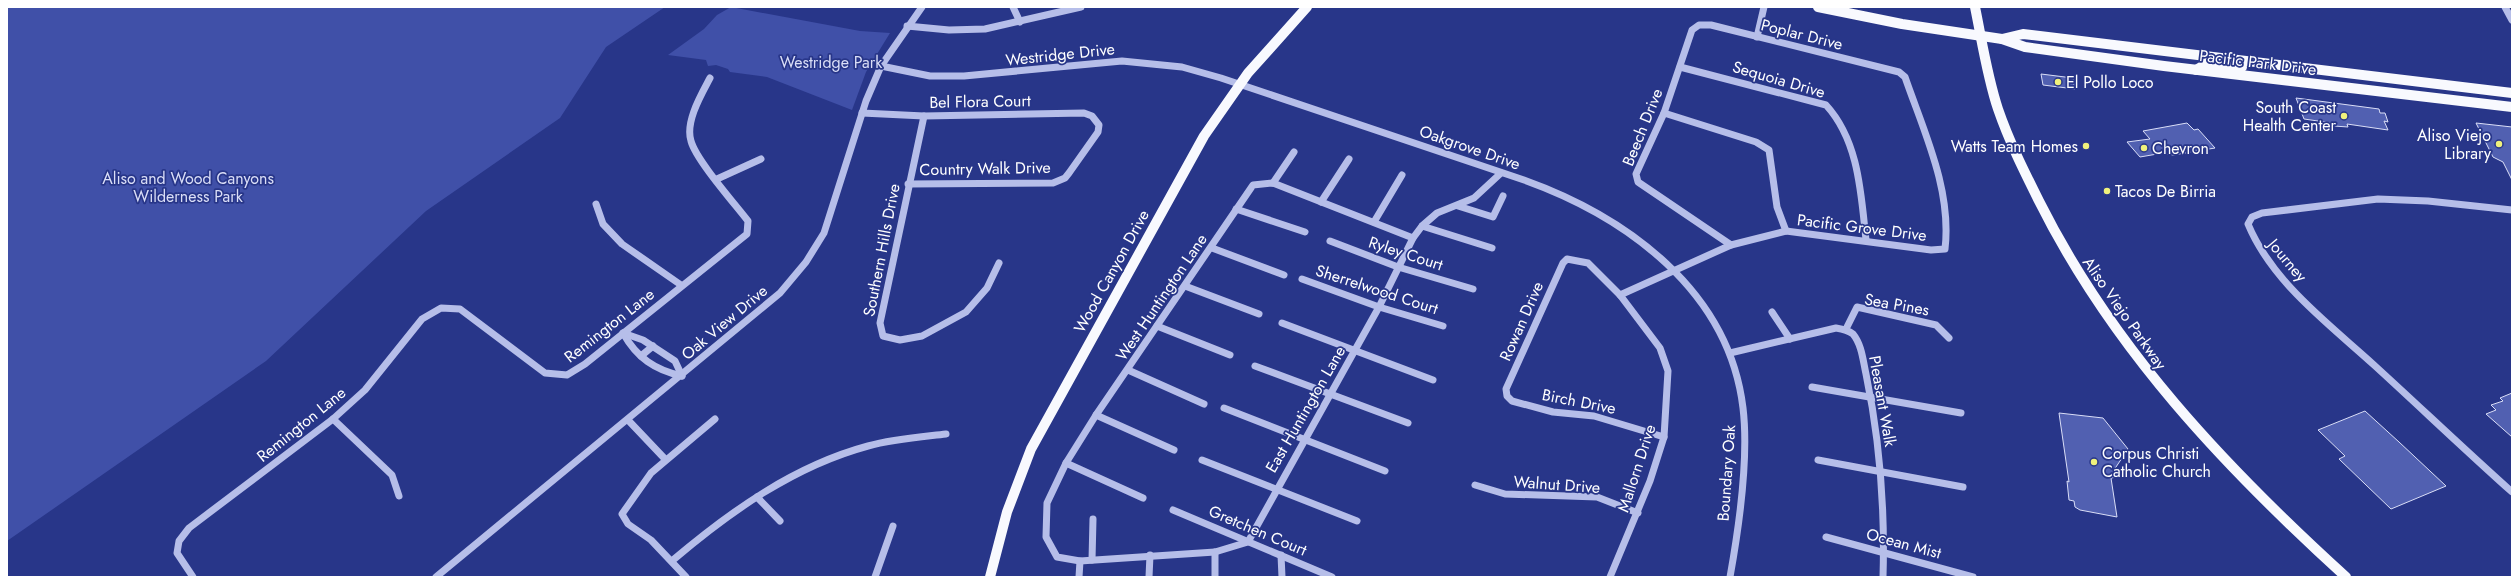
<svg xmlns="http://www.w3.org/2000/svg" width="2519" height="584" font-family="Jost,sans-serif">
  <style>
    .green { fill: #4050a8 }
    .building { fill: #5160b1; stroke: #dadef7 }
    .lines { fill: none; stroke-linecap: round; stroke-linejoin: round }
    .minor { stroke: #b6bee9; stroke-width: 7 }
    .major { stroke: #f8f9fe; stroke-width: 10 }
    .poi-dot { fill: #f0f17c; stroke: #283689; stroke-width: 1.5 }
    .labels { text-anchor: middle; stroke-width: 3.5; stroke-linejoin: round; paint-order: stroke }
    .street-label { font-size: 16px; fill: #fff; stroke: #283689 }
    .park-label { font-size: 16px; fill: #dadef7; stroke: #283689 }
    .poi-label { font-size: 16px; fill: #fff; stroke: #283689; text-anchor: start }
  </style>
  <rect width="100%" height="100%" fill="#283689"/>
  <g class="green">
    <path d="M7,7H665L606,47L560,118L426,211L266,361L7,541Z"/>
    <path d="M731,7L860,31L890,33L866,72L852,110L767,77L730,72L728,69L716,65L708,66L706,60L668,55L704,29L717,15Z"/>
  </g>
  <g class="building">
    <path d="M2041,74L2073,78L2075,89L2043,85Z"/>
    <path d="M2296,98L2379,109L2380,113H2385L2388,122L2384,121L2388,130L2347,124L2348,127L2334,126L2332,123L2304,119Z"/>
    <path d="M2187,123L2194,130L2198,129L2215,148L2173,155L2163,153L2140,157L2127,142L2150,139L2143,131Z"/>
    <path d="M2476,123L2512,127V180L2503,162L2493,157Z"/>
    <path d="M2512,393V437L2486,414L2496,410L2491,405L2503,401L2500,398Z"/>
    <path d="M2365,411L2399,442L2446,486L2391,509L2339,459L2345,456L2318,430Z"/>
    <path d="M2059,413L2103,418L2128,449L2114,470L2117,477L2111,478L2117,517L2080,510L2075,507L2074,501L2069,500L2067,481L2069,482Z"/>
  </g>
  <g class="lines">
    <g class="minor">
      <path d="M1013,7L1020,22"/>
      <path d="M2505,7L2512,20"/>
      <path d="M1699,25H1711L1899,72L1905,77C1924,132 1952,190 1945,249L1931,250L1786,231L1731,245L1638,182L1636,174L1664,113L1692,30Z"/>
      <path d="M907,26L949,30L985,29L1081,7"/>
      <path d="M1757,37L1764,7"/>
      <path d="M881,66L930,76H964L1122,61L1182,67L1221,78L1524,180C1627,217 1729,291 1743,408C1749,458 1739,527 1730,577"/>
      <path d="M1680,67L1826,105C1859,141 1861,194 1866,240"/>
      <path d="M862,113L924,116L1084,113L1092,116L1099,125L1098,132L1069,173L1065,178L1053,183L908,184"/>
      <path d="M1664,113L1756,142L1769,150L1777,207L1786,231"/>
      <path d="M924,116L880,323L883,336L900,340L922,336L966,312L987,288L999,263"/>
      <path d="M717,179L761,159"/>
      <path d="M1273,183L1294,152"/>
      <path d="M1273,183L1413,238L1379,307L1248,542L1215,552L1080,561L1057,557L1046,537L1047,503L1066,463L1096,415L1253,185Z"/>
      <path d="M1321,202L1349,159"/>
      <path d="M596,204L603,224L622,244L681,285"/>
      <path d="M1458,206L1493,217L1503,196"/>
      <path d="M1236,209L1305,232"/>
      <path d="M2512,210L2428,201L2378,199L2262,213L2252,217L2248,224C2272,282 2329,324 2374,365C2420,407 2465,450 2512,492"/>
      <path d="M1374,222L1402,175"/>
      <path d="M1422,226L1492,248"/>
      <path d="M1413,238L1422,226L1437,213L1474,198L1501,173"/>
      <path d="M1330,241L1398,267L1473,289"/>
      <path d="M1212,248L1284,275"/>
      <path d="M1567,259L1588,263L1620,295L1660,348L1668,371L1664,437L1594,416L1553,412L1512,401L1507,396L1506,389L1563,263Z"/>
      <path d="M1302,279L1379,307L1443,326"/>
      <path d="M1185,286L1259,314"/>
      <path d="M1620,295L1731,245"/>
      <path d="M1772,312L1790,339"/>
      <path d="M1282,323L1433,380"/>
      <path d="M1157,326L1230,355"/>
      <path d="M1846,329L1857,307L1936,325L1949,338"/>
      <path d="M623,333C637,358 655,370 682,376"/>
      <path d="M623,333L643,340L675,361L682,376"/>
      <path d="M1730,353L1836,328C1842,329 1848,330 1853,334C1862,345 1863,361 1866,374C1880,441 1885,509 1883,577"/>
      <path d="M641,356L653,346"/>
      <path d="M1255,366L1408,423"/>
      <path d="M1128,370L1204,404"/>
      <path d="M1812,387L1961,413"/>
      <path d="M1224,408L1385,471"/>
      <path d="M1096,415L1174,450"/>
      <path d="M333,419L392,475L399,496"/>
      <path d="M628,420L665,459"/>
      <path d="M1202,460L1357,521"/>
      <path d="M1818,460L1963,487"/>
      <path d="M1066,463L1143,498"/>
      <path d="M1475,485L1505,494L1597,497L1638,513"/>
      <path d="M757,497L780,521"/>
      <path d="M1173,510L1332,577"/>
      <path d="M1826,537L1973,577"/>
      <path d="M1215,552V577"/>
      <path d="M1281,555L1282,577"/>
      <path d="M673,560C731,511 794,466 868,446C893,439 920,437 946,434"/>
      <path d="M1092,560L1093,519"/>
      <path d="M193,577L177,553L179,541L189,528L333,419L365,390L422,319L441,308L460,309L545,373L567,375L585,364L747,234L748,221C735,204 696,160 691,141C685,122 701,95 710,78"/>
      <path d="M436,577L780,293L806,262L824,233L866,101L881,66L922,7"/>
      <path d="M686,577L651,540L628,524L622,514L651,473L715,419"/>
      <path d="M875,577L893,526"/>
      <path d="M1079,577L1080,561"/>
      <path d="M1149,577L1150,555"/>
      <path d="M1610,577L1650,481L1664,437"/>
    </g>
    <g class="major">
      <path d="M1818,7L1902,24L2002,39L2025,47L2164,66L2512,107"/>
      <path d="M1975,7C1982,41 1987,76 1998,109C2009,141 2024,171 2039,201C2113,349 2225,467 2346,577"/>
      <path d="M2002,39L2023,34L2512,93"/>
      <path d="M2196,70L2206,64L2242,67"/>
      <path d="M990,577L1007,512L1031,449L1204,136L1248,73L1307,7"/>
    </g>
  </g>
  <g class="poi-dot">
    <circle cx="2058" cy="82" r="4"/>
    <circle cx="2344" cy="116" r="4"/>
    <circle cx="2499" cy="144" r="4"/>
    <circle cx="2086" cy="146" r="4"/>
    <circle cx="2144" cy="148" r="4"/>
    <circle cx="2107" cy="191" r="4"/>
    <circle cx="2094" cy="462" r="4"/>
  </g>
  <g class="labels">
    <g class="street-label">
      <text transform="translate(1802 34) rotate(14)" y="6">Poplar Drive</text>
      <text transform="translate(1060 54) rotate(-6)" y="6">Westridge Drive</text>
      <text transform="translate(2258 62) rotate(7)" y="6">Pacific Park Drive</text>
      <text transform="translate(1779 79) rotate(16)" y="6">Sequoia Drive</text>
      <text transform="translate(980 101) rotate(-1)" y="6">Bel Flora Court</text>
      <text transform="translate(1642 127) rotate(-68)" y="6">Beech Drive</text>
      <text transform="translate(1470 147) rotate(19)" y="6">Oakgrove Drive</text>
      <text transform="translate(985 168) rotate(-1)" y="6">Country Walk Drive</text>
      <text transform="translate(1862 227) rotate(7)" y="6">Pacific Grove Drive</text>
      <text transform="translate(881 250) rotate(-79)" y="6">Southern Hills Drive</text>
      <text transform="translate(1406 253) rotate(18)" y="6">Ryley Court</text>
      <text transform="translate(2288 260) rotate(50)" y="6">Journey</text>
      <text transform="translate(1111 271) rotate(-61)" y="6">Wood Canyon Drive</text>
      <text transform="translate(1377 289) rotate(18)" y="6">Sherrelwood Court</text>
      <text transform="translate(1161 297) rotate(-56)" y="6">West Huntington Lane</text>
      <text transform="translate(1897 304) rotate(10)" y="6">Sea Pines</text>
      <text transform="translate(2125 313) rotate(55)" y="6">Aliso Viejo Parkway</text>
      <text transform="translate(1521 321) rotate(-66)" y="6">Rowan Drive</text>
      <text transform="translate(724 322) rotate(-40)" y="6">Oak View Drive</text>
      <text transform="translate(609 325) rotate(-38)" y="6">Remington Lane</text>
      <text transform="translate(1579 401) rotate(11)" y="6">Birch Drive</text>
      <text transform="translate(1883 401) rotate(80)" y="6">Pleasant Walk</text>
      <text transform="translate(1305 409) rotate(-60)" y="6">East Huntington Lane</text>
      <text transform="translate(301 424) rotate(-39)" y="6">Remington Lane</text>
      <text transform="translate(1636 468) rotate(-72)" y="6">Mallorn Drive</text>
      <text transform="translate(1726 473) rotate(-86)" y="6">Boundary Oak</text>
      <text transform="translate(1557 484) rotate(4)" y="6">Walnut Drive</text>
      <text transform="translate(1258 530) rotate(23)" y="6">Gretchen Court</text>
      <text transform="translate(1904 543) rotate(15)" y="6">Ocean Mist</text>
    </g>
    <g class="park-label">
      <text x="831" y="68">Westridge Park</text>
      <text x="188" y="184">Aliso and Wood Canyons<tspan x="188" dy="18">Wilderness Park</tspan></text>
    </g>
    <g class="poi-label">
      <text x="2066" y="88">El Pollo Loco</text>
      <text x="2336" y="113" text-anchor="end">South Coast<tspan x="2336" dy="18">Health Center</tspan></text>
      <text x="2491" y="141" text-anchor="end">Aliso Viejo<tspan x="2491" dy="18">Library</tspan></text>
      <text x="2078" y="152" text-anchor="end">Watts Team Homes</text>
      <text x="2152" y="154">Chevron</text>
      <text x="2115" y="197">Tacos De Birria</text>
      <text x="2102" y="459">Corpus Christi<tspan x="2102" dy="18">Catholic Church</tspan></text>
    </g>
  </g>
  <rect width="2519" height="584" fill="none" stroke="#ffffff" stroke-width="16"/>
</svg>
